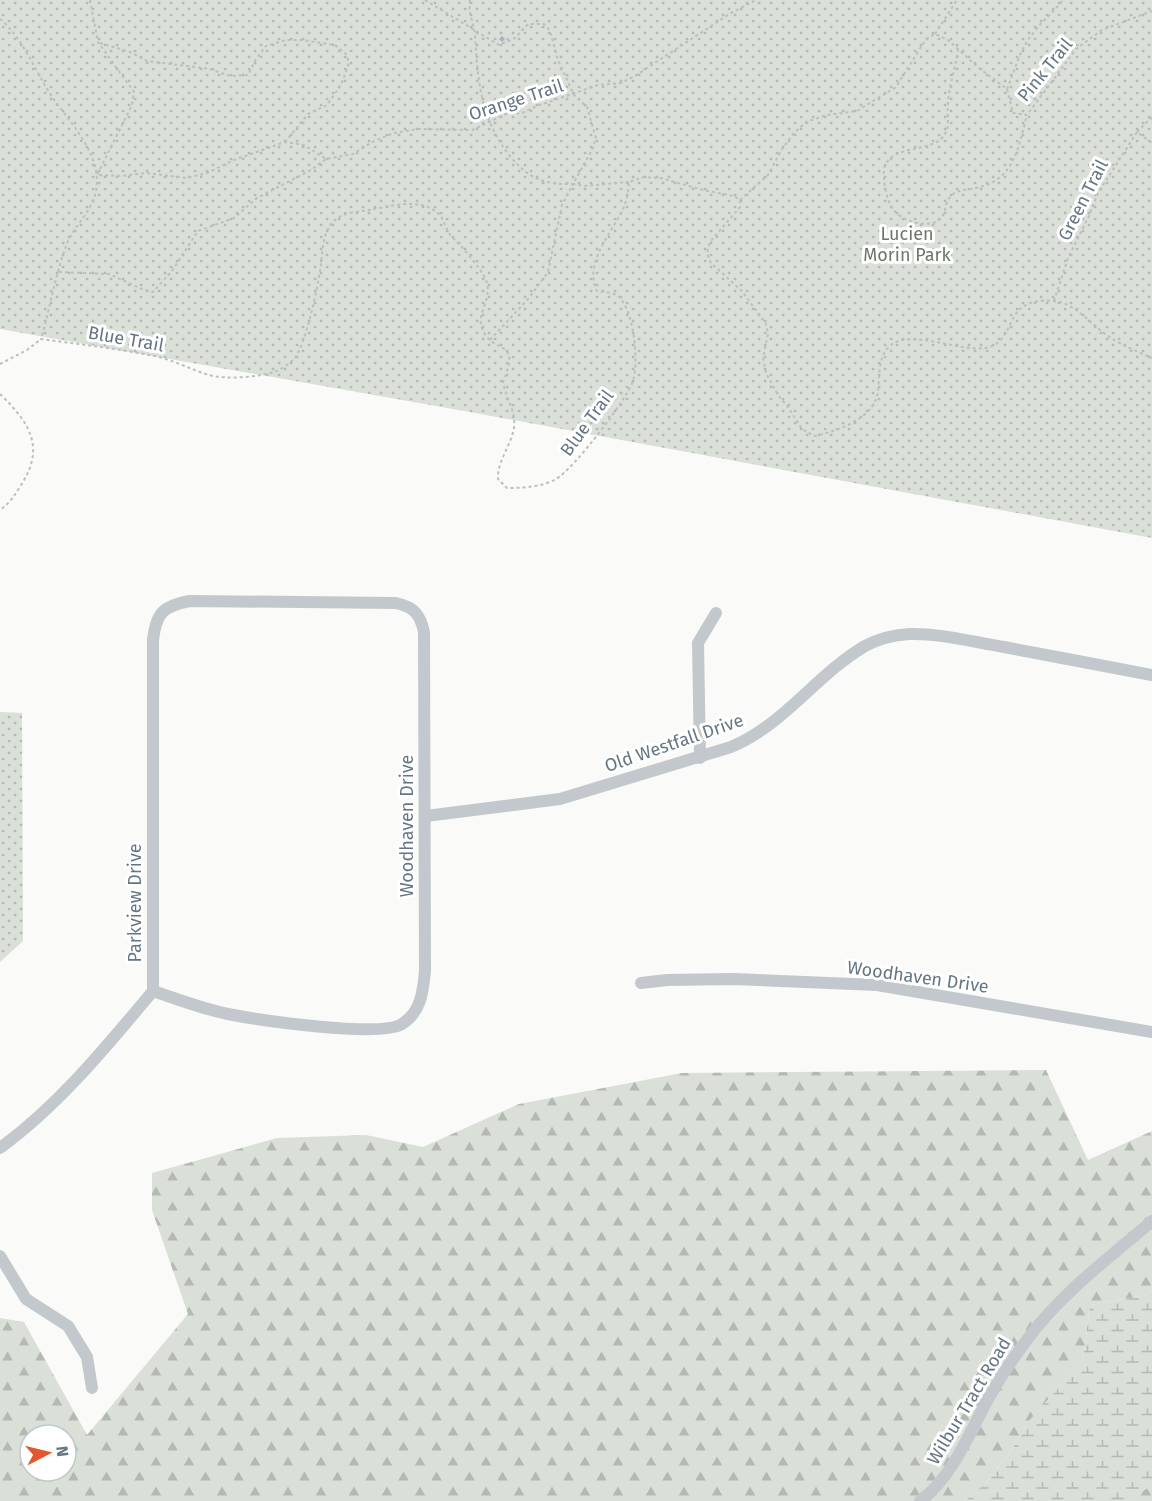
<svg xmlns="http://www.w3.org/2000/svg" width="1152" height="1501" font-family="'Fira Sans',sans-serif">
  <style>
    .green { fill: url(#green-dots) }
    .forest { fill: url(#forest-firs); fill-rule: evenodd }
    .wetland { fill: url(#wetland-marsh) }
    .building { fill: #aab3b9; stroke: #dcdcda; stroke-width: 1.5 }
    .lines { fill: none; stroke-linecap: round; stroke-linejoin: round }
    .path { stroke: #bbbfc2; stroke-width: 2; stroke-dasharray: 3 3; stroke-linecap: butt }
    .street { stroke: #c3c8cc; stroke-width: 12 }
    .labels { text-anchor: middle; stroke-width: 6; stroke-linejoin: round; paint-order: stroke }
    .street-label { font-size: 18px; fill: #657683; stroke: #fff }
    .park-label { font-size: 18px; fill: #687a64; stroke: #fff }
  </style>
  <defs>
    <pattern id="green-dots" width="8" height="8" patternUnits="userSpaceOnUse" patternTransform="scale(1.5)"><rect width="8" height="8" fill="#dadfd7"/><path d="M2 2h.1M6 6h.1" fill="none" stroke="#b4b9b4" stroke-width="1.8" stroke-linecap="round"/></pattern>
    <pattern id="forest-firs" width="22" height="20" patternUnits="userSpaceOnUse" patternTransform="scale(1.5)"><rect width="22" height="20" fill="#dadfd7"/><path d="M5 1l3.5 6h-7zM16 11l3.5 6h-7z" fill="#b4b9b4"/></pattern>
    <pattern id="wetland-marsh" width="20" height="14" patternUnits="userSpaceOnUse" patternTransform="scale(1.5)"><rect width="20" height="14" fill="#dadfd7"/><path d="M1 5h8M5 5V1M11 12h8M15 12V8" fill="none" stroke="#b4b9b4"/></pattern>
  </defs>
  <rect width="100%" height="100%" fill="#fafaf8"/>
  <g class="green">
    <path d="M0,0H1152V538L470,412L0,329Z"/>
    <path d="M0,712L22,713L23,941L0,962Z"/>
  </g>
  <g class="forest">
    <path d="M1046,1070L1088,1160L1152,1131V1289L1147,1295L1090,1305L1083,1360L1030,1420L1007,1457L979,1491L964,1501H0V1318L24,1322L87,1435L188,1314L152,1210V1173L277,1138L366,1135L423,1147L519,1104L682,1073ZM30,1435H66V1471H30Z"/>
    <path d="M1152,1485V1501H1127Z"/>
  </g>
  <path class="wetland" d="M1152,1289V1485L1127,1501H964L979,1491L1007,1457L1030,1420L1083,1360L1090,1305L1147,1295Z"/>
  <path class="building" d="M502,35L506,39L502,43L498,39Z"/>
  <g class="lines">
    <g class="path">
      <path d="M90,0L98,42L134,92L132,105L97,175L122,176L146,173L187,178L207,173L234,160L285,142L304,145L326,159L353,154L374,141L394,133L417,129L472,130L506,114L522,113L537,106L598,85L621,83L635,76L731,13L756,0"/>
      <path d="M425,0L499,45L515,38L528,24H544L550,31L558,60L574,95L587,107L596,138L592,150L573,184L584,186L629,182"/>
      <path d="M470,0C468,15 474,22 475,36C478,82 480,117 509,155C528,178 543,185 573,184"/>
      <path d="M0,19C24,39 35,72 53,98C74,128 110,163 92,203C85,218 71,231 66,246C55,276 50,308 41,339C77,344 113,348 149,355C170,358 189,369 209,375C226,380 260,377 277,371C282,369 291,362 295,358C306,342 317,291 320,271C323,254 321,232 335,220C344,212 358,212 369,210C391,206 421,197 439,214C445,221 446,231 452,237C462,247 481,268 486,280C493,299 476,314 482,328C493,357 522,336 503,382C506,399 516,410 514,428C511,446 497,461 498,479L507,488C523,488 542,487 556,479C573,470 627,399 633,381C639,362 634,311 619,297C614,292 604,292 597,291C582,260 617,229 626,201C628,195 628,188 629,182L644,177L661,178L703,190L734,196L740,200V207L710,242L707,253L711,263L742,291L766,324L768,334L763,358L766,373L778,395L788,407L802,429L814,436C837,431 874,419 878,392C880,376 877,356 891,345C911,329 960,352 985,348C1020,342 999,296 1054,301C1076,303 1093,327 1111,338C1123,346 1139,352 1152,358"/>
      <path d="M935,34L957,0"/>
      <path d="M100,43L130,52L147,61L210,69L230,76L248,75L256,59L266,46L286,40H302L335,45L346,54L349,63L341,85L327,105L308,114L285,142"/>
      <path d="M958,49C956,67 949,85 948,103C946,116 952,127 942,138C927,154 880,143 884,178C884,186 888,203 893,209C900,221 932,231 942,217C946,211 945,202 951,196C957,189 968,190 976,188C1015,180 1018,148 1027,115"/>
      <path d="M1007,89C1015,70 1020,48 1034,32C1043,20 1054,12 1063,0"/>
      <path d="M1137,132L1152,117"/>
      <path d="M740,200L768,175L782,149L794,133L806,122L827,115L857,111L896,87L926,39L935,34L948,40L980,69L1007,89L1013,113L1027,115L1076,49L1102,30L1152,11"/>
      <path d="M59,272L109,274L142,289L153,292L172,271L198,231L234,218L257,198L311,170L326,159"/>
      <path d="M1054,301L1068,258L1089,216L1098,193L1137,132L1152,143"/>
      <path d="M490,340L529,298L548,272L562,205L573,184"/>
      <path d="M0,364L27,350L41,339"/>
      <path d="M0,394C29,422 46,447 21,485C15,495 10,503 0,510"/>
    </g>
    <g class="street">
      <path d="M700,758L698,643L716,613"/>
      <path d="M426,816L560,799L731,747C784,725 816,675 865,646C878,639 894,635 909,634C941,633 972,642 1004,647C1053,656 1103,666 1152,675"/>
      <path d="M641,983L667,980L733,979L877,985L1152,1032"/>
      <path d="M0,1148C59,1105 106,1047 153,991V640C156,613 163,606 190,601L396,603C414,607 420,614 424,632L425,971C423,992 421,1012 402,1024C380,1038 258,1020 228,1014C203,1009 177,999 153,991"/>
      <path d="M0,1256L26,1299L68,1326L87,1357L92,1388"/>
      <path d="M920,1501C955,1476 973,1423 995,1387C1004,1371 1015,1356 1026,1341C1060,1294 1109,1258 1152,1221"/>
    </g>
  </g>
  <g class="labels">
    <g class="street-label">
      <text transform="translate(1045 70) rotate(-51)" y="6">Pink Trail</text>
      <text transform="translate(516 100) rotate(-18)" y="6">Orange Trail</text>
      <text transform="translate(1083 200) rotate(-63)" y="6">Green Trail</text>
      <text transform="translate(126 339) rotate(10)" y="6">Blue Trail</text>
      <text transform="translate(587 423) rotate(-54)" y="6">Blue Trail</text>
      <text transform="translate(674 743) rotate(-19)" y="6">Old Westfall Drive</text>
      <text transform="translate(407 826) rotate(-90)" y="6">Woodhaven Drive</text>
      <text transform="translate(135 903) rotate(-90)" y="6">Parkview Drive</text>
      <text transform="translate(918 977) rotate(8)" y="6">Woodhaven Drive</text>
      <text transform="translate(969 1401) rotate(-59)" y="6">Wilbur Tract Road</text>
    </g>
    <g class="park-label">
      <text x="907" y="240">Lucien<tspan x="907" dy="21">Morin Park</tspan></text>
    </g>
  </g>
  <g transform="translate(48 1453) rotate(83)"><circle r="28" fill="#ffffff" stroke="#c1c8cd" stroke-width="1.5"/>
  <path d="M0-4.5L10 22L0 15L-10 22Z" fill="#e4572e"/>
  <text y="-9" font-size="16" font-weight="bold" text-anchor="middle" fill="#657683">N</text>
  </g>
</svg>
